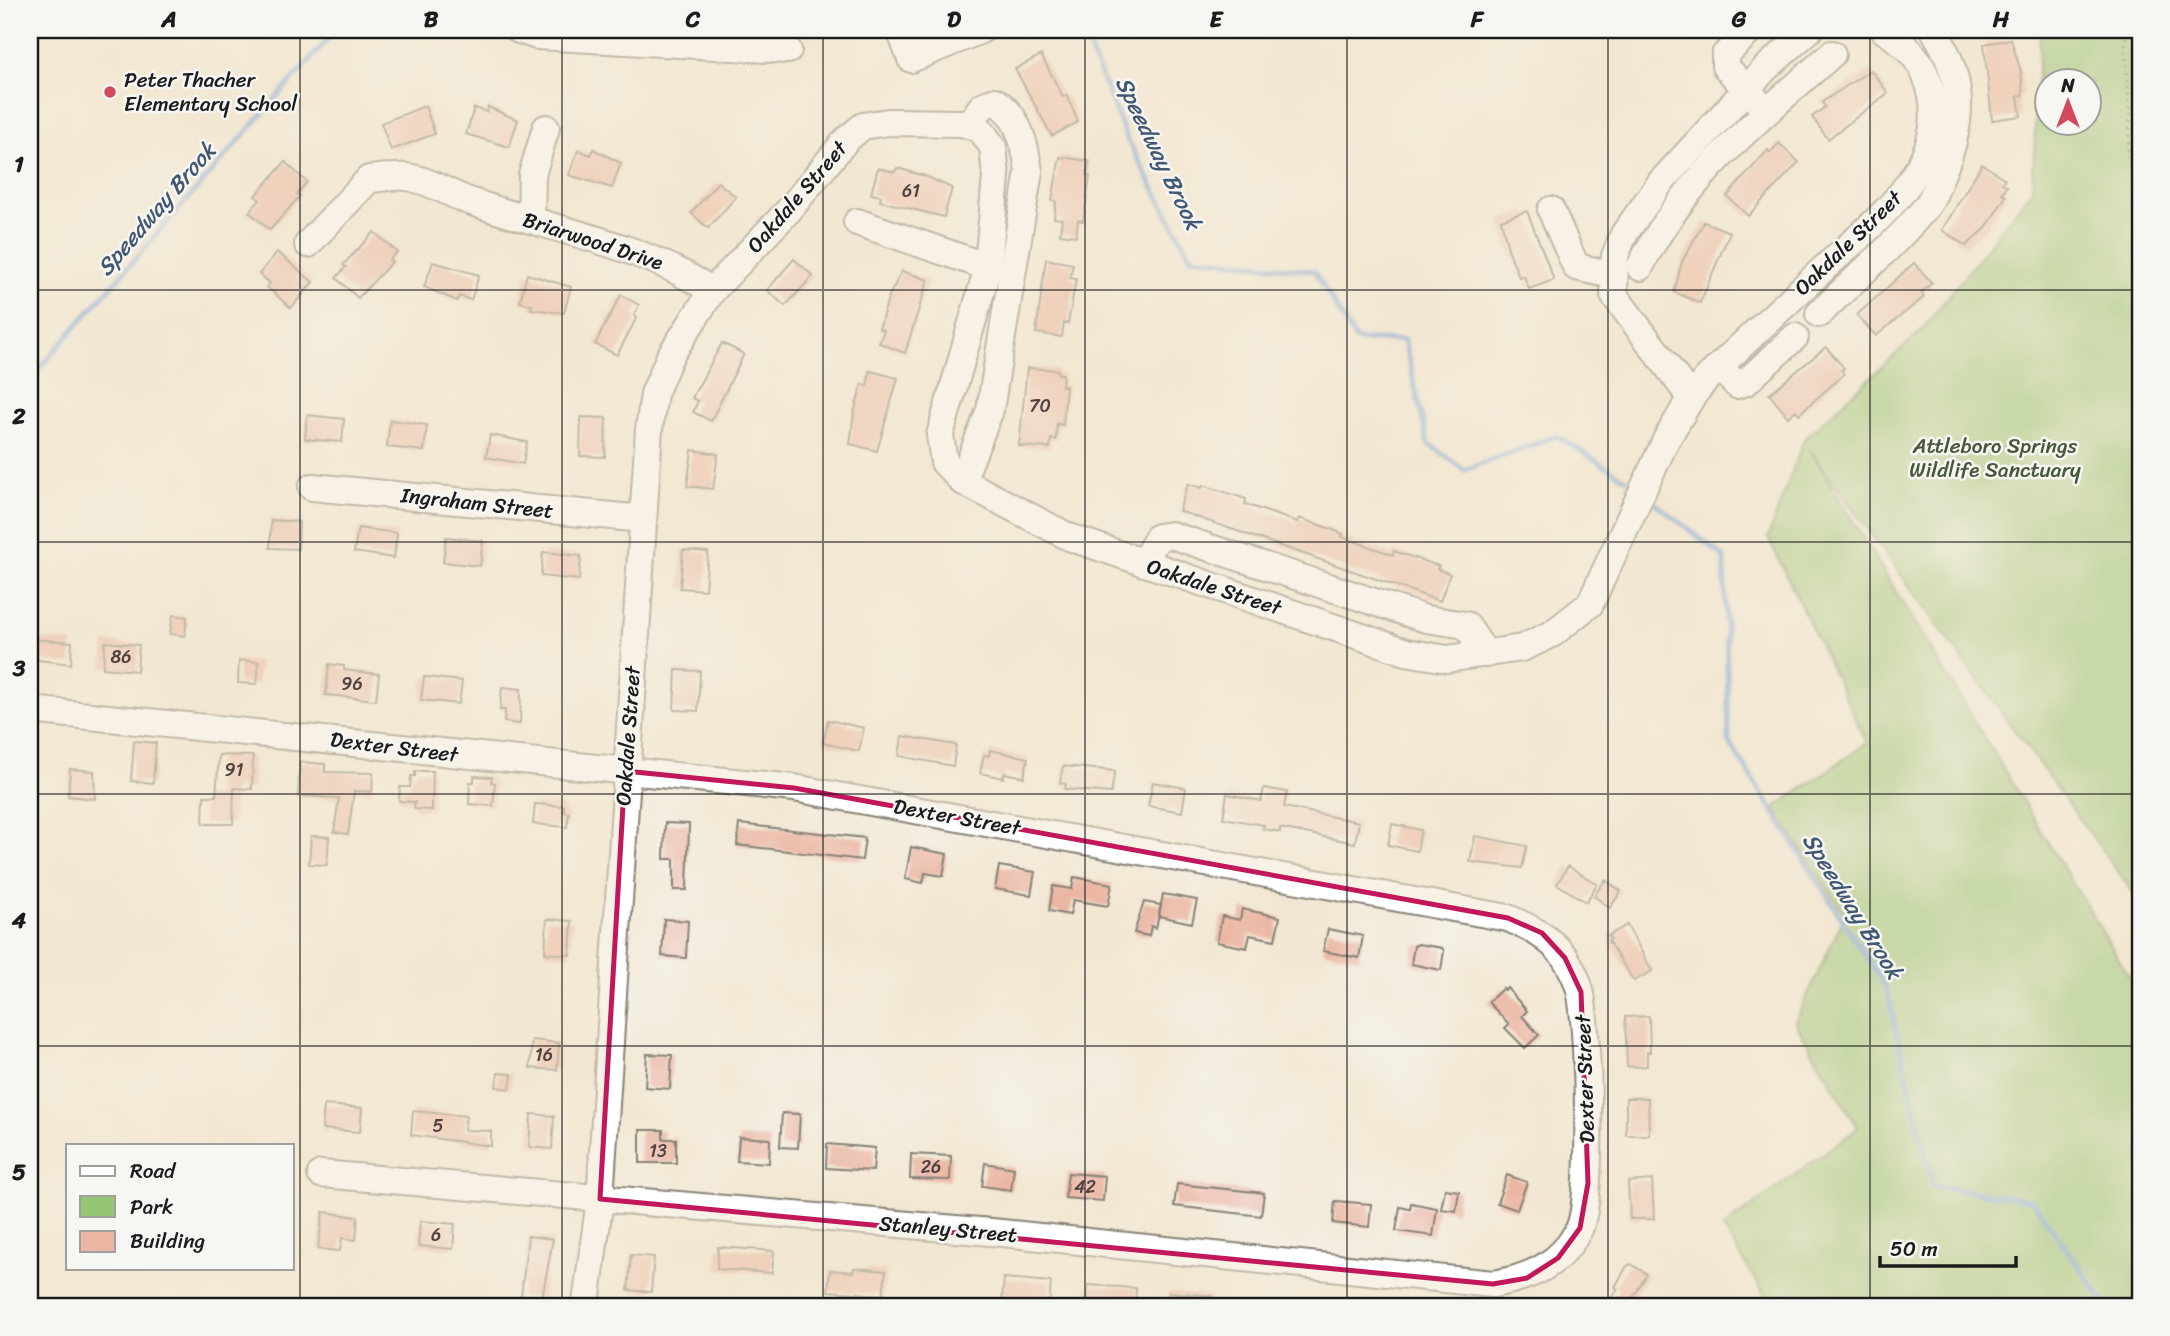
<svg xmlns="http://www.w3.org/2000/svg" width="2170" height="1336" font-family="Sriracha,sans-serif">
  <style>
    .green { fill: #96c574; stroke: #597048; stroke-width: 2; fill-rule: evenodd }
    .lines { fill: none; stroke-linecap: round; stroke-linejoin: round }
    .stream { stroke: #709fd9; stroke-width: 5 }
    .building { fill: #ebb6a3 }
    .minor-casing { stroke: #878277; stroke-width: 30 }
    .path { stroke: #878277; stroke-width: 3.5; stroke-dasharray: 2 5; stroke-linecap: butt }
    .minor { stroke: #fff; stroke-width: 26 }
    .marked { fill: none; stroke: #c2185b; stroke-width: 5; stroke-linejoin: round }
    .grid { fill: none; stroke: #1c1c1c; stroke-width: 2; stroke-opacity: 0.55 }
    .poi-dot { fill: #d1495b; stroke: #f6f6f2; stroke-width: 2.5 }
    .labels { text-anchor: middle; stroke-width: 5; stroke-linejoin: round; paint-order: stroke }
    .number-label { font-size: 18px; fill: #50423e }
    .poi-label { font-size: 21px; fill: #1c1c1c; stroke: #f6f6f2; text-anchor: start }
    .street-label { font-size: 21px; fill: #1c1c1c; stroke: #f6f6f2 }
    .park-label { font-size: 21px; fill: #47573b; stroke: #f6f6f2 }
    .water-label { font-size: 23px; font-style: italic; fill: #425771; stroke: #f6f6f2 }
    .neatline { fill: none; stroke: #1c1c1c; stroke-width: 2.5 }
    .grid-label { font-size: 23px; text-anchor: middle; font-weight: bold; fill: #1c1c1c }
  </style>
  <rect width="100%" height="100%" fill="#f6f6f2"/>
  <filter id="ink" filterUnits="userSpaceOnUse"><feTurbulence type="fractalNoise" baseFrequency=".0143" numOctaves="2"/><feDisplacementMap in="SourceGraphic" scale="14" xChannelSelector="R" yChannelSelector="G"/><feConvolveMatrix kernelMatrix="1 2 1 2 8 2 1 2 1" color-interpolation-filters="sRGB"/></filter>
  <filter id="wash" filterUnits="userSpaceOnUse"><feTurbulence type="fractalNoise" baseFrequency=".00686" numOctaves="4" result="noise"/><feDisplacementMap in="SourceGraphic" scale="28" xChannelSelector="R" yChannelSelector="G"/><feGaussianBlur stdDeviation="1.57" result="paint"/><feColorMatrix in="noise" values="0 0 0 0 0 0 0 0 0 0 0 0 0 0 0 0 0 1.4 0 .05"/><feComposite in="paint" operator="in"/></filter>
  <g filter="url(#wash)">
    <rect width="100%" height="100%" fill="#f2e7d2"/>
    <path class="green" d="M2040,30H2140V902L1810,450L2140,994V1306H1772L1723,1228L1858,1128L1795,1022L1845,915L1774,808L1867,743L1768,537L1804,439L1922,330L2032,190ZM2048,80H2090V122H2048Z"/>
    <g class="lines">
      <g class="stream">
        <path d="M1082,30L1128,141L1191,257L1314,271L1356,340H1404L1428,443L1464,470L1557,436L1626,479"/>
        <path d="M30,379L336,30"/>
        <path d="M1654,502L1724,557L1729,742L1886,988L1933,1186L2032,1200L2107,1306"/>
      </g>
    </g>
    <g id="blocks">
      <g class="building">
        <path d="M2011,39L2021,72L2023,95L2018,96L2021,116L1992,120L1984,44Z"/>
        <path d="M1041,55L1063,97L1067,95L1078,122L1052,136L1015,69Z"/>
        <path d="M1871,70L1888,93L1828,139L1812,117L1825,107L1822,102Z"/>
        <path d="M425,106L435,134L391,150L381,123Z"/>
        <path d="M488,107L518,120L509,147L466,134L474,108L487,112Z"/>
        <path d="M1779,143L1799,162L1748,216L1727,196L1768,150L1770,153Z"/>
        <path d="M593,149L621,163L612,188L569,175L578,150L591,155Z"/>
        <path d="M1060,157L1089,161L1087,176H1090L1083,221L1078,220L1076,236L1060,234L1062,219L1054,218L1056,201L1052,200Z"/>
        <path d="M285,162L307,182L297,194L300,196L270,230L249,212L260,200L255,196Z"/>
        <path d="M1982,164L2005,179L2002,183L2007,186L2002,193L2006,196L1985,229L1966,246L1942,230Z"/>
        <path d="M878,168L895,172L897,168L925,176L952,188L944,217L880,201L881,196L871,194Z"/>
        <path d="M718,182L736,197L708,228L691,213Z"/>
        <path d="M1527,211L1554,280L1529,289L1524,276L1519,277L1508,249L1501,220Z"/>
        <path d="M1704,222L1730,232L1700,303L1674,292L1682,262Z"/>
        <path d="M374,232L397,252L389,260L392,262L358,298L336,278L346,267L343,265Z"/>
        <path d="M277,252L313,282L291,308L267,287L270,283L259,274Z"/>
        <path d="M794,259L813,276L785,306L767,290Z"/>
        <path d="M1046,259L1073,264L1070,278L1076,279L1068,323H1064L1062,337L1036,333Z"/>
        <path d="M433,262L479,275L471,300L459,296L457,301L424,287Z"/>
        <path d="M1914,263L1932,283L1921,293L1924,297L1876,336L1857,315Z"/>
        <path d="M902,271L928,280L905,353L879,343L884,330L879,329L888,298Z"/>
        <path d="M527,274L571,287L564,313L531,309L532,305L520,302Z"/>
        <path d="M621,295L639,305L634,315L637,317L617,355L595,344Z"/>
        <path d="M722,343L744,354L711,421L693,412L698,401L692,398Z"/>
        <path d="M1826,347L1844,368L1841,370L1844,374L1799,414L1796,410L1788,417L1769,394Z"/>
        <path d="M1027,368L1058,370V374H1063L1062,386H1066L1063,425L1057,424L1056,440L1051,439L1050,448L1019,446Z"/>
        <path d="M870,371L898,378L877,451L850,444L854,413L862,384L867,386Z"/>
        <path d="M307,415L344,419L342,442L305,439Z"/>
        <path d="M581,417L606,418L605,457L580,456Z"/>
        <path d="M390,420L427,425L424,451L387,447Z"/>
        <path d="M490,435L527,442L523,464L486,457Z"/>
        <path d="M692,450L718,454L713,489L687,486Z"/>
        <path d="M1188,484L1202,488L1203,485L1246,499L1245,504L1297,522L1299,518L1328,528L1343,534L1342,537L1393,555L1394,551L1439,566L1437,569L1450,574L1440,601L1179,511Z"/>
        <path d="M271,520L299,522L298,549L270,548Z"/>
        <path d="M358,528L397,533L394,558L354,552Z"/>
        <path d="M446,537L483,541L480,566L443,562Z"/>
        <path d="M683,550L708,552L705,590L680,588Z"/>
        <path d="M543,552L581,556L579,580L541,576Z"/>
        <path d="M173,615L187,617L185,636L170,634Z"/>
        <path d="M30,639L72,642L71,664L30,659Z"/>
        <path d="M105,642L139,645L137,671L103,668Z"/>
        <path d="M239,660L259,662L257,684L238,683Z"/>
        <path d="M329,664L344,666V670L379,674L376,700L326,695Z"/>
        <path d="M676,670L700,671L698,711L674,710Z"/>
        <path d="M424,677L462,681L459,704L421,700Z"/>
        <path d="M502,687L521,689L520,724L504,722L505,710H500Z"/>
        <path d="M828,720L864,728L859,751L823,743Z"/>
        <path d="M902,736L956,745L953,766L899,756Z"/>
        <path d="M134,741L156,743L153,783L131,781Z"/>
        <path d="M990,750L1028,758L1024,777L1004,773L1003,778L980,773L984,755L989,756Z"/>
        <path d="M219,755L253,756L252,789L234,788L233,824H203L204,796H216Z"/>
        <path d="M300,762L325,764V772L373,773L372,792L354,791L348,834L334,832L339,798L298,796Z"/>
        <path d="M1063,766L1115,771L1111,793L1065,789L1066,784L1060,783Z"/>
        <path d="M70,769L94,771L95,799L68,796Z"/>
        <path d="M415,771H433L432,810L414,809L415,802L399,801L400,787H410L411,776H415Z"/>
        <path d="M474,776L492,777L491,782L495,783L493,806L469,804L470,782H474Z"/>
        <path d="M1153,782L1186,788L1182,812L1148,806Z"/>
        <path d="M1264,788L1287,792L1284,807L1359,822L1355,843L1280,828V832L1263,829L1264,825L1223,818L1227,794L1261,801Z"/>
        <path d="M535,804L564,806V812L569,813L567,827L533,824Z"/>
        <path d="M665,823L689,824L687,890H674V859H664Z"/>
        <path d="M739,824L865,838L862,860L737,845Z"/>
        <path d="M1392,824L1421,830L1417,851L1388,845Z"/>
        <path d="M311,836L329,837L327,865L309,864Z"/>
        <path d="M1475,836L1527,846L1522,868L1470,862Z"/>
        <path d="M911,847L947,854L943,876L925,873L923,883L905,879Z"/>
        <path d="M999,866L1035,872L1031,895L995,889Z"/>
        <path d="M1568,866L1597,884L1586,902L1557,884Z"/>
        <path d="M1074,877L1112,884L1108,906L1073,900L1070,915L1049,911L1053,886L1072,889Z"/>
        <path d="M1605,880L1621,891L1610,908L1594,896Z"/>
        <path d="M1163,894L1197,900L1192,923L1159,916Z"/>
        <path d="M1144,902L1161,905L1156,928L1151,926L1149,936L1134,933Z"/>
        <path d="M1242,909L1280,917L1275,940L1250,935L1247,948L1217,942L1222,916L1240,920Z"/>
        <path d="M547,919L572,921L570,955L545,953Z"/>
        <path d="M664,919L688,921L686,958L662,956Z"/>
        <path d="M1627,925L1652,971L1634,981L1608,941L1611,939L1608,936Z"/>
        <path d="M1328,929L1363,936L1359,958L1323,951Z"/>
        <path d="M1418,944L1442,948L1444,951L1441,970L1411,964L1414,946Z"/>
        <path d="M1503,988L1505,990L1507,988L1527,1011L1522,1016L1539,1035L1525,1048L1505,1028L1509,1024L1488,1002Z"/>
        <path d="M1649,1016L1650,1052H1647V1066L1627,1067L1625,1017Z"/>
        <path d="M532,1040L559,1043L557,1070L530,1068Z"/>
        <path d="M647,1054L672,1055L670,1089L645,1087Z"/>
        <path d="M498,1073L512,1074L510,1089L496,1087Z"/>
        <path d="M1626,1098H1648L1649,1135H1626Z"/>
        <path d="M324,1105L362,1108L360,1132L322,1129Z"/>
        <path d="M413,1111L466,1116L464,1130L491,1131V1146L411,1135Z"/>
        <path d="M782,1113L800,1114L798,1148L780,1147Z"/>
        <path d="M531,1114L554,1116L552,1149L529,1147Z"/>
        <path d="M640,1130H663V1139H676V1163H640Z"/>
        <path d="M739,1137L770,1139L769,1163L737,1161Z"/>
        <path d="M827,1144L875,1148L873,1171L826,1168Z"/>
        <path d="M911,1154L951,1156L950,1180L910,1179Z"/>
        <path d="M985,1163L1014,1168L1011,1190L982,1186Z"/>
        <path d="M1068,1173L1105,1176L1103,1201L1065,1198Z"/>
        <path d="M1507,1175L1527,1182L1517,1210L1497,1203Z"/>
        <path d="M1652,1180L1654,1219H1630L1628,1182Z"/>
        <path d="M1177,1184L1264,1193L1261,1216L1174,1206Z"/>
        <path d="M1445,1189L1459,1191L1456,1211L1441,1209Z"/>
        <path d="M1335,1201L1371,1204L1369,1227L1333,1223Z"/>
        <path d="M1411,1203L1437,1208L1433,1236L1396,1231L1400,1207L1410,1209Z"/>
        <path d="M323,1212L358,1217L356,1240L342,1238L340,1251L318,1249Z"/>
        <path d="M420,1221L455,1224L453,1249L418,1246Z"/>
        <path d="M528,1236L553,1239L542,1298L521,1296Z"/>
        <path d="M718,1247L774,1251L772,1273L717,1269Z"/>
        <path d="M631,1255L654,1257L651,1292L628,1290Z"/>
        <path d="M1631,1264L1647,1274L1628,1306H1605L1618,1289L1615,1287L1627,1266Z"/>
        <path d="M854,1268L886,1271L883,1295L828,1291L830,1270L853,1272Z"/>
        <path d="M1004,1278L1051,1282L1049,1305L1002,1301Z"/>
        <path d="M1088,1285L1136,1288L1135,1306H1087Z"/>
        <path d="M1169,1292L1212,1296L1211,1306H1168Z"/>
      </g>
    </g>
  </g>
  <g filter="url(#ink)">
    <use href="#blocks" fill-opacity="0" stroke="#878277" stroke-width="2"/>
    <g class="lines">
      <defs>
        <g id="minor">
          <path d="M519,30L537,36L788,50"/>
          <path d="M900,30L911,59L981,30"/>
          <path d="M1751,30L1725,55V66L1758,102"/>
          <path d="M1809,30L1765,69L1661,182L1624,234L1615,256L1614,295L1691,398L1706,379C1743,344 1781,308 1819,273C1867,228 1947,171 1932,96C1926,65 1910,47 1884,30"/>
          <path d="M1551,210L1576,267L1612,275"/>
          <path d="M531,220L532,175L546,128"/>
          <path d="M857,222L988,267"/>
          <path d="M308,244L369,179C381,178 395,176 407,177C430,180 450,195 472,202C553,230 640,243 712,291"/>
          <path d="M1640,267C1683,179 1760,118 1832,54"/>
          <path d="M1819,314C1854,279 1895,245 1926,207C1934,198 1937,184 1942,173C1965,120 1964,79 1934,30"/>
          <path d="M1719,367L1737,385L1746,382L1795,337"/>
          <path d="M962,481L990,410L1029,171C1025,145 1019,115 995,101L982,106L969,125"/>
          <path d="M312,487L643,519"/>
          <path d="M1143,563L1158,537L1171,535L1426,619L1466,625L1486,654"/>
          <path d="M30,710L794,788L1508,918C1530,928 1548,936 1564,956C1571,966 1579,983 1581,995C1588,1034 1594,1198 1579,1229C1561,1265 1529,1278 1493,1284L1002,1233L321,1174"/>
          <path d="M586,1303L600,1199L649,429L654,394L670,356L712,291L789,210L846,140L863,126L888,122L962,123L980,129L993,147L996,176L988,267L940,435L944,462L962,481L1069,537L1406,652L1447,659L1522,648L1552,634L1590,604L1666,440L1691,398"/>
        </g>
      </defs>
      <use href="#minor" class="minor-casing"/>
      <path class="path" d="M2127,30L2125,42L2130,115L2128,158L2140,191"/>
      <use href="#minor" class="minor"/>
    </g>
  </g>
  <path d="M0 0H2170V1336H0ZM625,771L794,788L1508,918L1542,933L1565,958L1581,992L1588,1183L1580,1228L1558,1258L1527,1278L1493,1284L600,1199Z" fill="#f2e7d2" fill-opacity=".55" fill-rule="evenodd"/>
  <path class="marked" d="M625,771L794,788L1508,918L1542,933L1565,958L1581,992L1588,1183L1580,1228L1558,1258L1527,1278L1493,1284L600,1199Z"/>
  <path class="grid" d="M300,30V1306M562,30V1306M823,30V1306M1085,30V1306M1347,30V1306M1608,30V1306M1870,30V1306M30,290H2140M30,542H2140M30,794H2140M30,1046H2140"/>
  <circle class="poi-dot" cx="110" cy="92" r="7"/>
  <g class="labels">
    <g class="number-label">
      <text x="911" y="197">61</text>
      <text x="1040" y="412">70</text>
      <text x="121" y="663">86</text>
      <text x="352" y="690">96</text>
      <text x="234" y="776">91</text>
      <text x="544" y="1061">16</text>
      <text x="438" y="1132">5</text>
      <text x="658" y="1157">13</text>
      <text x="931" y="1173">26</text>
      <text x="1085" y="1193">42</text>
      <text x="436" y="1241">6</text>
    </g>
    <g class="poi-label">
      <text x="124" y="87">Peter Thacher<tspan x="124" dy="24">Elementary School</tspan></text>
    </g>
    <g class="street-label">
      <text transform="translate(797 197) rotate(-49)" y="7">Oakdale Street</text>
      <text transform="translate(593 241) rotate(18)" y="7">Briarwood Drive</text>
      <text transform="translate(1848 243) rotate(-44)" y="7">Oakdale Street</text>
      <text transform="translate(477 503) rotate(6)" y="7">Ingraham Street</text>
      <text transform="translate(1214 587) rotate(18)" y="7">Oakdale Street</text>
      <text transform="translate(628 736) rotate(-86)" y="7">Oakdale Street</text>
      <text transform="translate(394 747) rotate(7)" y="7">Dexter Street</text>
      <text transform="translate(957 817) rotate(10)" y="7">Dexter Street</text>
      <text transform="translate(1585 1079) rotate(-92)" y="7">Dexter Street</text>
      <text transform="translate(948 1229) rotate(5)" y="7">Stanley Street</text>
    </g>
    <g class="park-label">
      <text x="1995" y="453">Attleboro Springs<tspan x="1995" dy="24">Wildlife Sanctuary</tspan></text>
    </g>
    <g class="water-label">
      <text transform="translate(1159 153) rotate(64)" y="8">Speedway Brook</text>
      <text transform="translate(156 209) rotate(-49)" y="8">Speedway Brook</text>
      <text transform="translate(1853 906) rotate(58)" y="8">Speedway Brook</text>
    </g>
  </g>
  <rect width="2170" height="1336" fill="none" stroke="#f6f6f2" stroke-width="77"/>
  <rect x="66" y="1144" width="228" height="126" fill="#f6f6f2" stroke="#9f9f9c" stroke-width="2"/>
  <rect x="80" y="1166" width="35" height="10" fill="#ffffff" stroke="#9f9f9c" stroke-width="2"/>
  <text x="130" y="1178" font-size="21" fill="#1c1c1c">Road</text>
  <rect x="80" y="1196" width="35" height="21" fill="#96c574" stroke="#9f9f9c" stroke-width="2"/>
  <text x="130" y="1214" font-size="21" fill="#1c1c1c">Park</text>
  <rect x="80" y="1231" width="35" height="21" fill="#ebb6a3" stroke="#9f9f9c" stroke-width="2"/>
  <text x="130" y="1248" font-size="21" fill="#1c1c1c">Building</text>
  <g transform="translate(2068 102)"><circle r="33" fill="#f6f6f2" stroke="#9f9f9c" stroke-width="2"/>
  <path d="M0-5L12 26L0 18L-12 26Z" fill="#d1495b"/>
  <text y="-10" font-size="19" font-weight="bold" text-anchor="middle" fill="#1c1c1c">N</text>
  </g>
  <path d="M1880 1256v10h136v-10" fill="none" stroke="#1c1c1c" stroke-width="3.5"/>
  <text x="1890" y="1256" font-size="21" fill="#1c1c1c" stroke="#f6f6f2" stroke-width="5" paint-order="stroke">50 m</text>
  <rect x="38" y="38" width="2094" height="1260" class="neatline"/>
  <g class="grid-label">
    <text x="169" y="27">A</text>
    <text x="431" y="27">B</text>
    <text x="693" y="27">C</text>
    <text x="954" y="27">D</text>
    <text x="1216" y="27">E</text>
    <text x="1477" y="27">F</text>
    <text x="1739" y="27">G</text>
    <text x="2001" y="27">H</text>
    <text x="19" y="172">1</text>
    <text x="19" y="424">2</text>
    <text x="19" y="676">3</text>
    <text x="19" y="928">4</text>
    <text x="19" y="1180">5</text>
  </g>
</svg>
